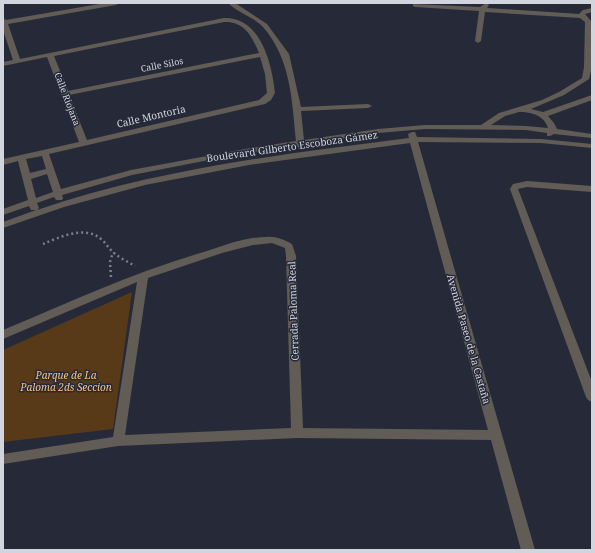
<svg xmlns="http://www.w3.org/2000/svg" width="595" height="553" font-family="'Noto Serif',serif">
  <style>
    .green { fill: #583a18 }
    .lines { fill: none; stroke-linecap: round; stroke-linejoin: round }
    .path { stroke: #7b7e8a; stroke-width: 2.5; stroke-dasharray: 2 3; stroke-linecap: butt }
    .minor { fill: #625c57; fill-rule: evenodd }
    .labels { text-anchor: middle; stroke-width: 3; stroke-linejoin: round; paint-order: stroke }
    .far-street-label { font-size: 9px; fill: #d2d5de; stroke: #262a38 }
    .street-label { font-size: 10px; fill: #d2d5de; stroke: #262a38 }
    .park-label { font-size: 10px; font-style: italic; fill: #fec180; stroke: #262a38 }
  </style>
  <rect width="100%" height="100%" fill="#262a38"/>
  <path class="green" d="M132,292L113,429L3,442V350Z"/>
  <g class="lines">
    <g class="path">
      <path d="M43,244C60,237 85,225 101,239C106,243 109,249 114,253C120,258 128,262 135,266"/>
      <path d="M111,277L110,262L113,252"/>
    </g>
    <g class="minor">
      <path d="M105,3H119L116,5L8,24L20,59L224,18C261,17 272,64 275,93L271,100L265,104L49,154L61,189L131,170L245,149L296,141C292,101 291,59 263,27C254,17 238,13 228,3H235L267,24L289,54L301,107L368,104L372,106L368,108L301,111L304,140L378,129L425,125H481L499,113L542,100L559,92L582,78L584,67L585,22L580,18L485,12L481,41L478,43L475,41L479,11L415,7L413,6V4L480,7L486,3L489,5L487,8L579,14L583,10L592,8V12L585,14L591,21L592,67L589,79L564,95L531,109L543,112L592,95V100L548,116L554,123L557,129L592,134V138L554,134L550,136H547V133L526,130L425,129L378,133L305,144L306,147L302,149H299L297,146L245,153L132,175L62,195L63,198L62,200H56L54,197L37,203L39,208L37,210C157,169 284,154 409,138L408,134L412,132H415L417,137L541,139L592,144V148L541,143L418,142L535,550H521L491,440L297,438L118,446L3,464V454L113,437L137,282L3,339V330C70,302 137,271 207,251C226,245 246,237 266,237C276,236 284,240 292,244L296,256L303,428L488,430L410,143L249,165L145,185L64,207L3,228V222L36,210H31L29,206L3,215V209L28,200L18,161L3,165V159L79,142L47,57L3,66V62L13,60L3,30V18L6,20ZM224,22C244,21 252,36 259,53L68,91L54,56ZM260,57L265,74L267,93L259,100L87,140L69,95ZM519,112C531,112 544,115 548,128L526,126L491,125L505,116ZM42,156L46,169L30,173L26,159ZM47,174L53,192L36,198L31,179ZM272,243L285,248L286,256L291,428L125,435L148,278L222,253L253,245Z"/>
      <path d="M527,181L592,186V192L527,187L518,189L592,382V402L588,400L586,397L510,189L513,184Z"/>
    </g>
  </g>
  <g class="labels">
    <g class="far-street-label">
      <text transform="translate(162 65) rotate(-11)" y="3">Calle Silos</text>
      <text transform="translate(67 99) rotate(69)" y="3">Calle Riojana</text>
    </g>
    <g class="street-label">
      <text transform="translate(151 116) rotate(-13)" y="4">Calle Montoria</text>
      <text transform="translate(292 146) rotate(-8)" y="4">Boulevard Gilberto Escoboza Gámez</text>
      <text transform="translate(293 311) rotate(-92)" y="4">Cerrada Paloma Real</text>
      <text transform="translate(469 339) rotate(74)" y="4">Avenida Paseo de la Castaña</text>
    </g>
    <g class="park-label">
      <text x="66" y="379">Parque de La<tspan x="66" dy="12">Paloma 2ds Seccion</tspan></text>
    </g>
  </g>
  <rect width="595" height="553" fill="none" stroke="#d2d5de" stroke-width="8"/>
</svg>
